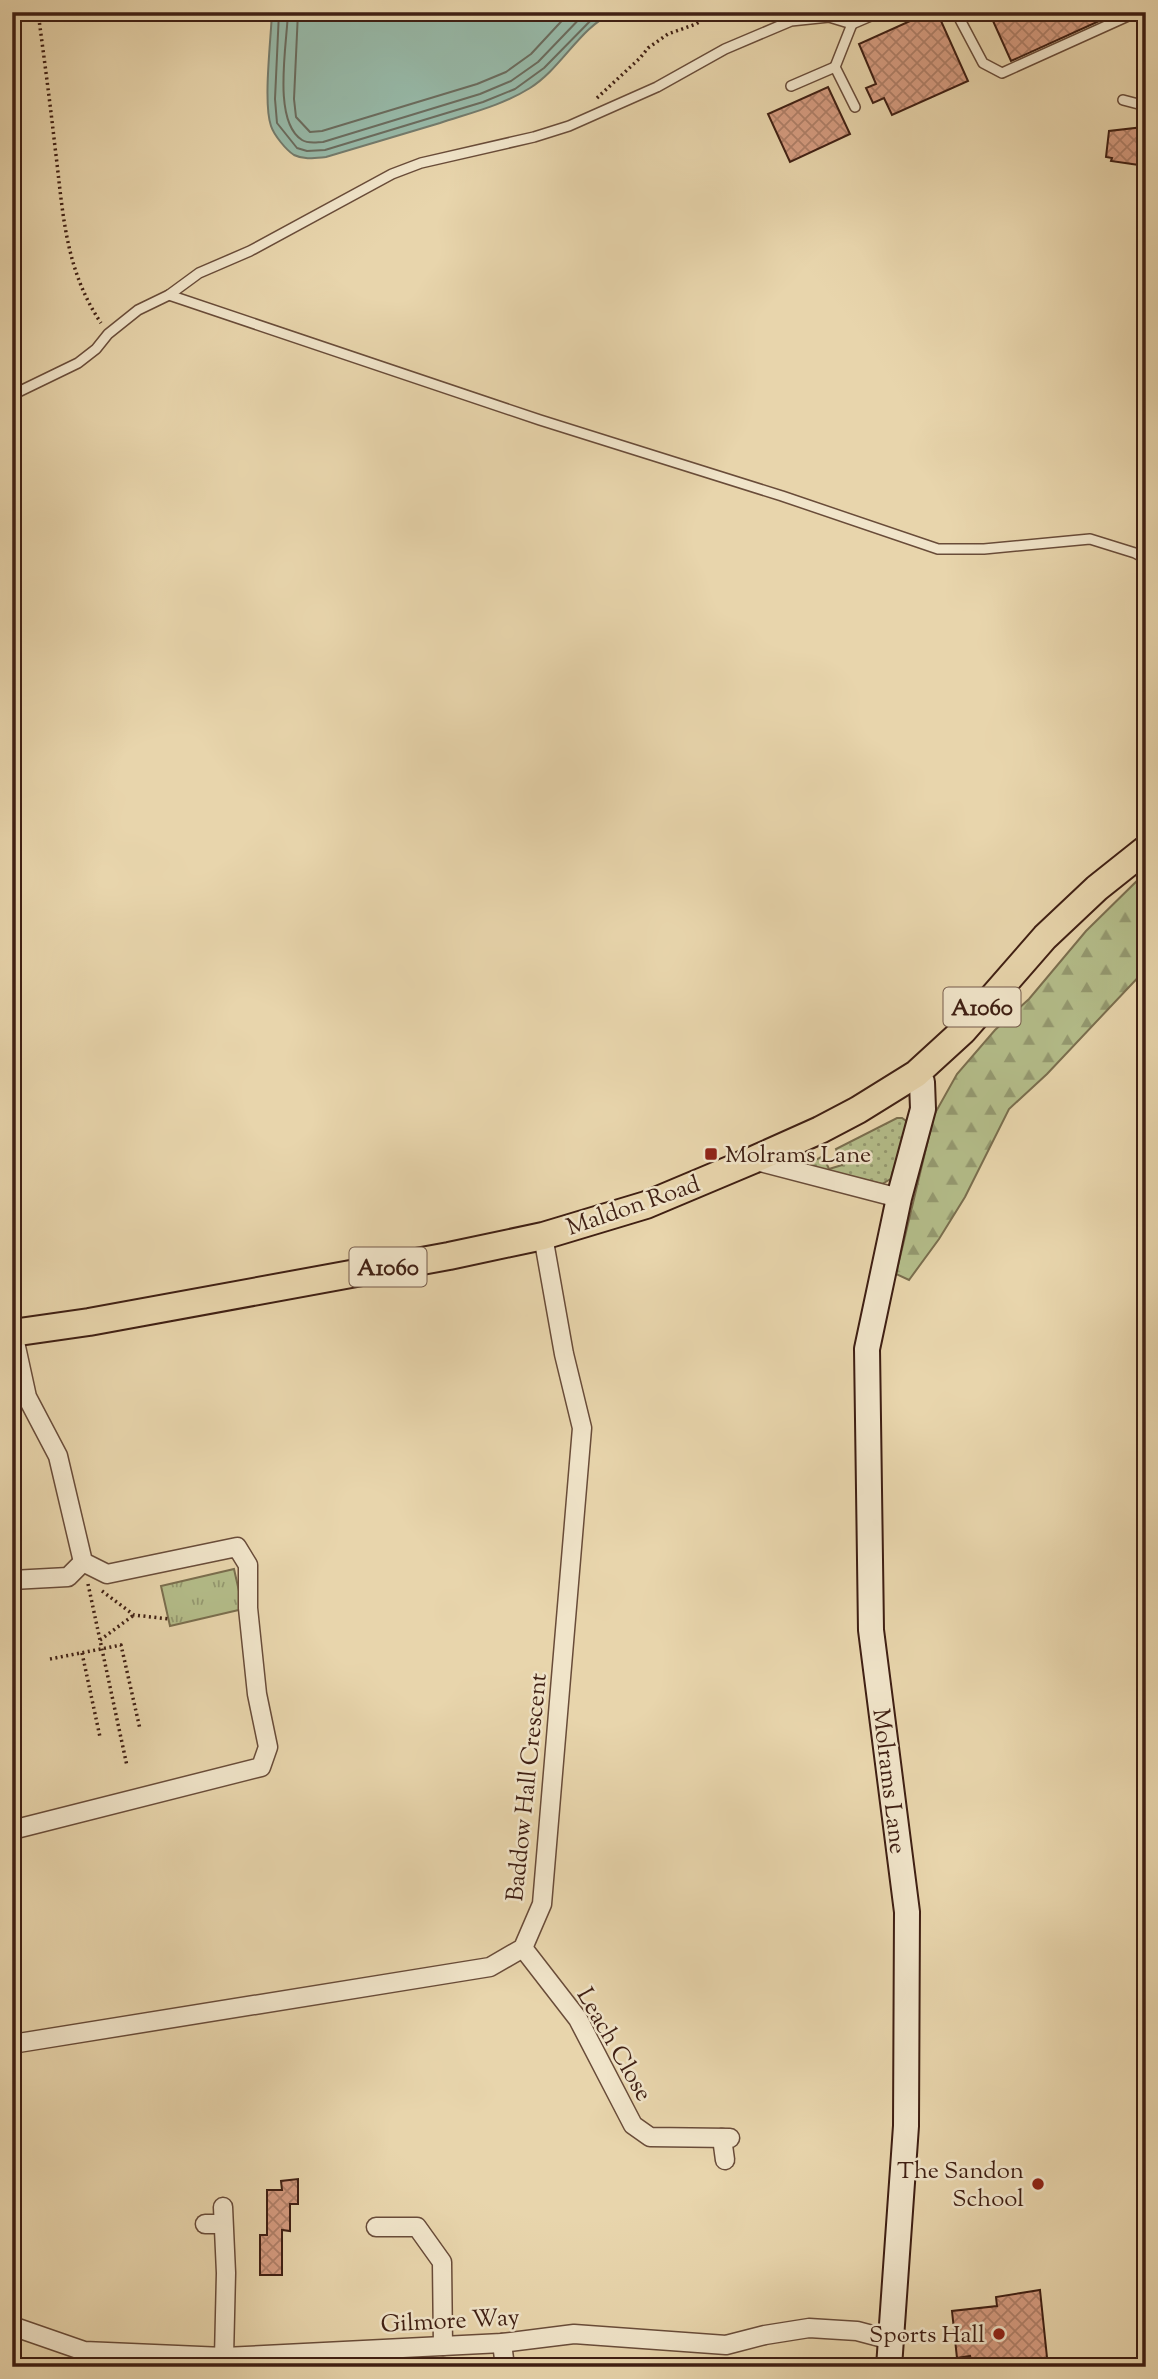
<svg xmlns="http://www.w3.org/2000/svg" width="1158" height="2379" font-family="'Sorts Mill Goudy',serif">
  <style>
    .grass { fill: url(#grass-dots); stroke: #7a6e4e; stroke-width: 2 }
    .forest { fill: url(#forest-firs); stroke: #7a6e4e; stroke-width: 2 }
    .park { fill: url(#park-tufts); stroke: #7a6e4e; stroke-width: 2 }
    .water { fill: #97b9a8; stroke: #747b6c; stroke-width: 2 }
    .lines { fill: none; stroke-linecap: round; stroke-linejoin: round }
    .shore { stroke: #6b6c5e; stroke-width: 2 }
    .building { fill: url(#building-cross-hatch); stroke: #3f1f13; stroke-width: 2 }
    .lane-casing { stroke: #694c39; stroke-width: 12 }
    .street-casing { stroke: #694c39; stroke-width: 21 }
    .secondary-casing { stroke: #3f1f13; stroke-width: 28 }
    .primary-casing { stroke: #3f1f13; stroke-width: 30 }
    .path { stroke: #3f1f13; stroke-width: 3.5; stroke-dasharray: 2 3.5; stroke-linecap: butt }
    .lane { stroke: #f0e4c9; stroke-width: 9 }
    .street { stroke: #f0e4c9; stroke-width: 18 }
    .secondary { stroke: #f0e4c9; stroke-width: 24 }
    .primary { stroke: #e8d5ac; stroke-width: 26 }
    .poi-dot { fill: #8f2418; stroke: #f0e4c9; stroke-width: 2.5 }
    .labels { text-anchor: middle; stroke-width: 5; stroke-linejoin: round; paint-order: stroke }
    .shield { fill: #f0e4c9; stroke: #745a4a; stroke-width: 2 }
    .shield-label { font-size: 23px; font-weight: bold; fill: #3f1f13 }
    .poi-label { font-size: 24px; fill: #3f1f13; stroke: #f0e4c9; text-anchor: end }
    .street-label { font-size: 24px; fill: #3f1f13; stroke: #f0e4c9 }
  </style>
  <defs>
    <pattern id="grass-dots" width="8" height="8" patternUnits="userSpaceOnUse" patternTransform="scale(1.75)"><rect width="8" height="8" fill="#b4bd8a"/><path d="M2 2h.1M6 6h.1" fill="none" stroke="#949970" stroke-width="1.8" stroke-linecap="round"/></pattern>
    <pattern id="forest-firs" width="22" height="20" patternUnits="userSpaceOnUse" patternTransform="scale(1.75)"><rect width="22" height="20" fill="#b4bd8a"/><path d="M5 1l3.5 6h-7zM16 11l3.5 6h-7z" fill="#949970"/></pattern>
    <pattern id="park-tufts" width="24" height="20" patternUnits="userSpaceOnUse" patternTransform="scale(1.75)"><rect width="24" height="20" fill="#b4bd8a"/><path d="M3 7l-1-3M5 7V3M7 7l1-3M15 17l-1-3M17 17v-4M19 17l1-3" fill="none" stroke="#949970"/></pattern>
    <pattern id="building-cross-hatch" width="8" height="8" patternUnits="userSpaceOnUse" patternTransform="scale(1.75)"><rect width="8" height="8" fill="#d69c81"/><path d="M0 0l8 8M0 8l8-8" fill="none" stroke="#af7f68"/></pattern>
  </defs>
  <rect width="100%" height="100%" fill="#e8d5ac"/>
  <filter id="stains"><feTurbulence type="fractalNoise" baseFrequency=".00286" numOctaves="4"/><feColorMatrix values="0 0 0 0 .2 0 0 0 0 .09 0 0 0 0 .02 0 0 0 .5 -.17"/></filter>
  <radialGradient id="worn" r=".72"><stop offset=".6" stop-color="#630" stop-opacity="0"/><stop offset="1" stop-color="#630" stop-opacity=".3"/></radialGradient>
  <path class="grass" d="M897,1118H902L909,1123L894,1177L882,1184L811,1167L809,1164L823,1156L829,1169L842,1165L836,1149Z"/>
  <path class="forest" d="M1146,872V969L1047,1074L1009,1109L965,1197L939,1239L909,1280L896,1274L934,1115L957,1074L995,1030L1029,999L1086,931Z"/>
  <path class="park" d="M234,1569L243,1609L170,1626L161,1586Z"/>
  <path class="water" d="M272,12H614C579,28 562,68 530,88C503,105 470,113 440,123C402,134 364,146 326,157C315,158 304,160 294,155C286,150 274,135 271,126C263,103 271,39 272,12Z"/>
  <g class="lines">
    <g class="shore">
      <path d="M279,12L275,99L277,123L297,148L307,151L325,150L483,102L515,89L544,68L599,12"/>
      <path d="M288,12C287,44 272,121 302,140C308,144 317,142 323,142L480,94L511,81L538,62L586,12"/>
      <path d="M298,12L294,99L296,117L310,132L322,131L477,84L506,72L531,54L570,12"/>
    </g>
  </g>
  <g class="building">
    <path d="M930,12H937L968,81L892,115L884,98L873,103L866,88L876,84L859,44Z"/>
    <path d="M989,12H1119L1011,61Z"/>
    <path d="M828,87L850,134L790,162L768,114Z"/>
    <path d="M1144,127L1143,131H1146V166L1111,161L1112,158L1106,157L1109,131Z"/>
    <path d="M298,2179V2204H290V2231L282,2230V2275H260V2235H267V2190H282L281,2181Z"/>
    <path d="M1040,2290L1048,2367H971L970,2356L957,2358L952,2311L997,2306L996,2297Z"/>
  </g>
  <g class="lines">
    <defs>
      <g id="lane">
        <path d="M956,12L983,63L1002,73L1137,12"/>
        <path d="M852,24L835,67L855,107"/>
        <path d="M791,86L835,67"/>
        <path d="M1123,100L1146,106"/>
        <path d="M169,295L540,420L782,496L938,549H984L1090,539L1135,553L1146,559"/>
        <path d="M12,395L78,363L96,349L108,334L138,310L169,295L199,273L250,251L392,174L421,163L534,137L569,126L657,87L725,49L791,21L829,17L852,24L880,12"/>
      </g>
      <g id="street">
        <path d="M753,1160L899,1198"/>
        <path d="M12,1580L68,1577L83,1562"/>
        <path d="M12,1830L261,1767L268,1747L257,1694L248,1608V1565L237,1547L107,1574L83,1562L58,1456L27,1397L13,1333"/>
        <path d="M523,1948L578,2019L633,2125L650,2137L730,2138"/>
        <path d="M12,2044L490,1967L523,1948L542,1904L582,1428L564,1354L543,1236"/>
        <path d="M722,2138L725,2160"/>
        <path d="M223,2207L226,2273L224,2357"/>
        <path d="M205,2224H223"/>
        <path d="M376,2227H417L442,2262L443,2346"/>
        <path d="M12,2326L84,2351L224,2357L502,2343L574,2334L726,2345L765,2335L809,2328L857,2331L891,2340"/>
        <path d="M502,2343L505,2367"/>
      </g>
      <path id="secondary" d="M889,2367L906,2126L907,1912L871,1630L867,1349L899,1198L923,1109L922,1082L916,1074"/>
      <path id="primary" d="M12,1333L89,1322L449,1256L543,1236L646,1205L753,1160L820,1130L858,1110L916,1074L963,1031L1045,937L1097,888L1146,849"/>
    </defs>
    <use href="#lane" class="lane-casing"/>
    <use href="#street" class="street-casing"/>
    <use href="#secondary" class="secondary-casing"/>
    <use href="#primary" class="primary-casing"/>
    <g class="path">
      <path d="M38,12C44,57 50,102 55,147C63,210 64,268 101,323"/>
      <path d="M597,98L640,58L648,48L668,34L696,24L715,12"/>
      <path d="M88,1584L127,1766"/>
      <path d="M102,1591L134,1615L169,1619"/>
      <path d="M100,1640L134,1615"/>
      <path d="M82,1653L100,1737"/>
      <path d="M50,1659L121,1645L140,1729"/>
    </g>
    <use href="#lane" class="lane"/>
    <use href="#street" class="street"/>
    <use href="#secondary" class="secondary"/>
    <use href="#primary" class="primary"/>
  </g>
  <g class="poi-dot">
    <rect x="704" y="1147" width="14" height="14" rx="3.5"/>
    <circle cx="1038" cy="2184" r="7"/>
    <circle cx="999" cy="2334" r="7"/>
  </g>
  <g class="labels">
    <g class="shield">
      <rect x="943.5" y="987.5" width="77" height="39" rx="5"/>
      <rect x="349.5" y="1247.5" width="77" height="39" rx="5"/>
    </g>
    <g class="shield-label">
      <text x="982" y="1015">A1060</text>
      <text x="388" y="1275">A1060</text>
    </g>
    <g class="poi-label">
      <text x="725" y="1162" text-anchor="start">Molrams Lane</text>
      <text x="1024" y="2178">The Sandon<tspan x="1024" dy="28">School</tspan></text>
      <text x="985" y="2342">Sports Hall</text>
    </g>
    <g class="street-label">
      <text transform="translate(633 1205) rotate(-19)" y="8">Maldon Road</text>
      <text transform="translate(890 1781) rotate(83)" y="8">Molrams Lane</text>
      <text transform="translate(526 1787) rotate(-84)" y="8">Baddow Hall Crescent</text>
      <text transform="translate(615 2044) rotate(60)" y="8">Leach Close</text>
      <text transform="translate(450 2320) rotate(-3)" y="8">Gilmore Way</text>
    </g>
  </g>
  <rect width="1158" height="2379" fill="none" stroke="#e8d5ac" stroke-width="42"/>
  <rect x="14" y="14" width="1130" height="2351" fill="none" stroke="#3f1f13" stroke-width="3.5"/>
  <rect x="21" y="21" width="1116" height="2337" fill="none" stroke="#3f1f13" stroke-width="2"/>
  <rect width="100%" height="100%" filter="url(#stains)"/>
  <rect width="100%" height="100%" fill="url(#worn)"/>
</svg>
